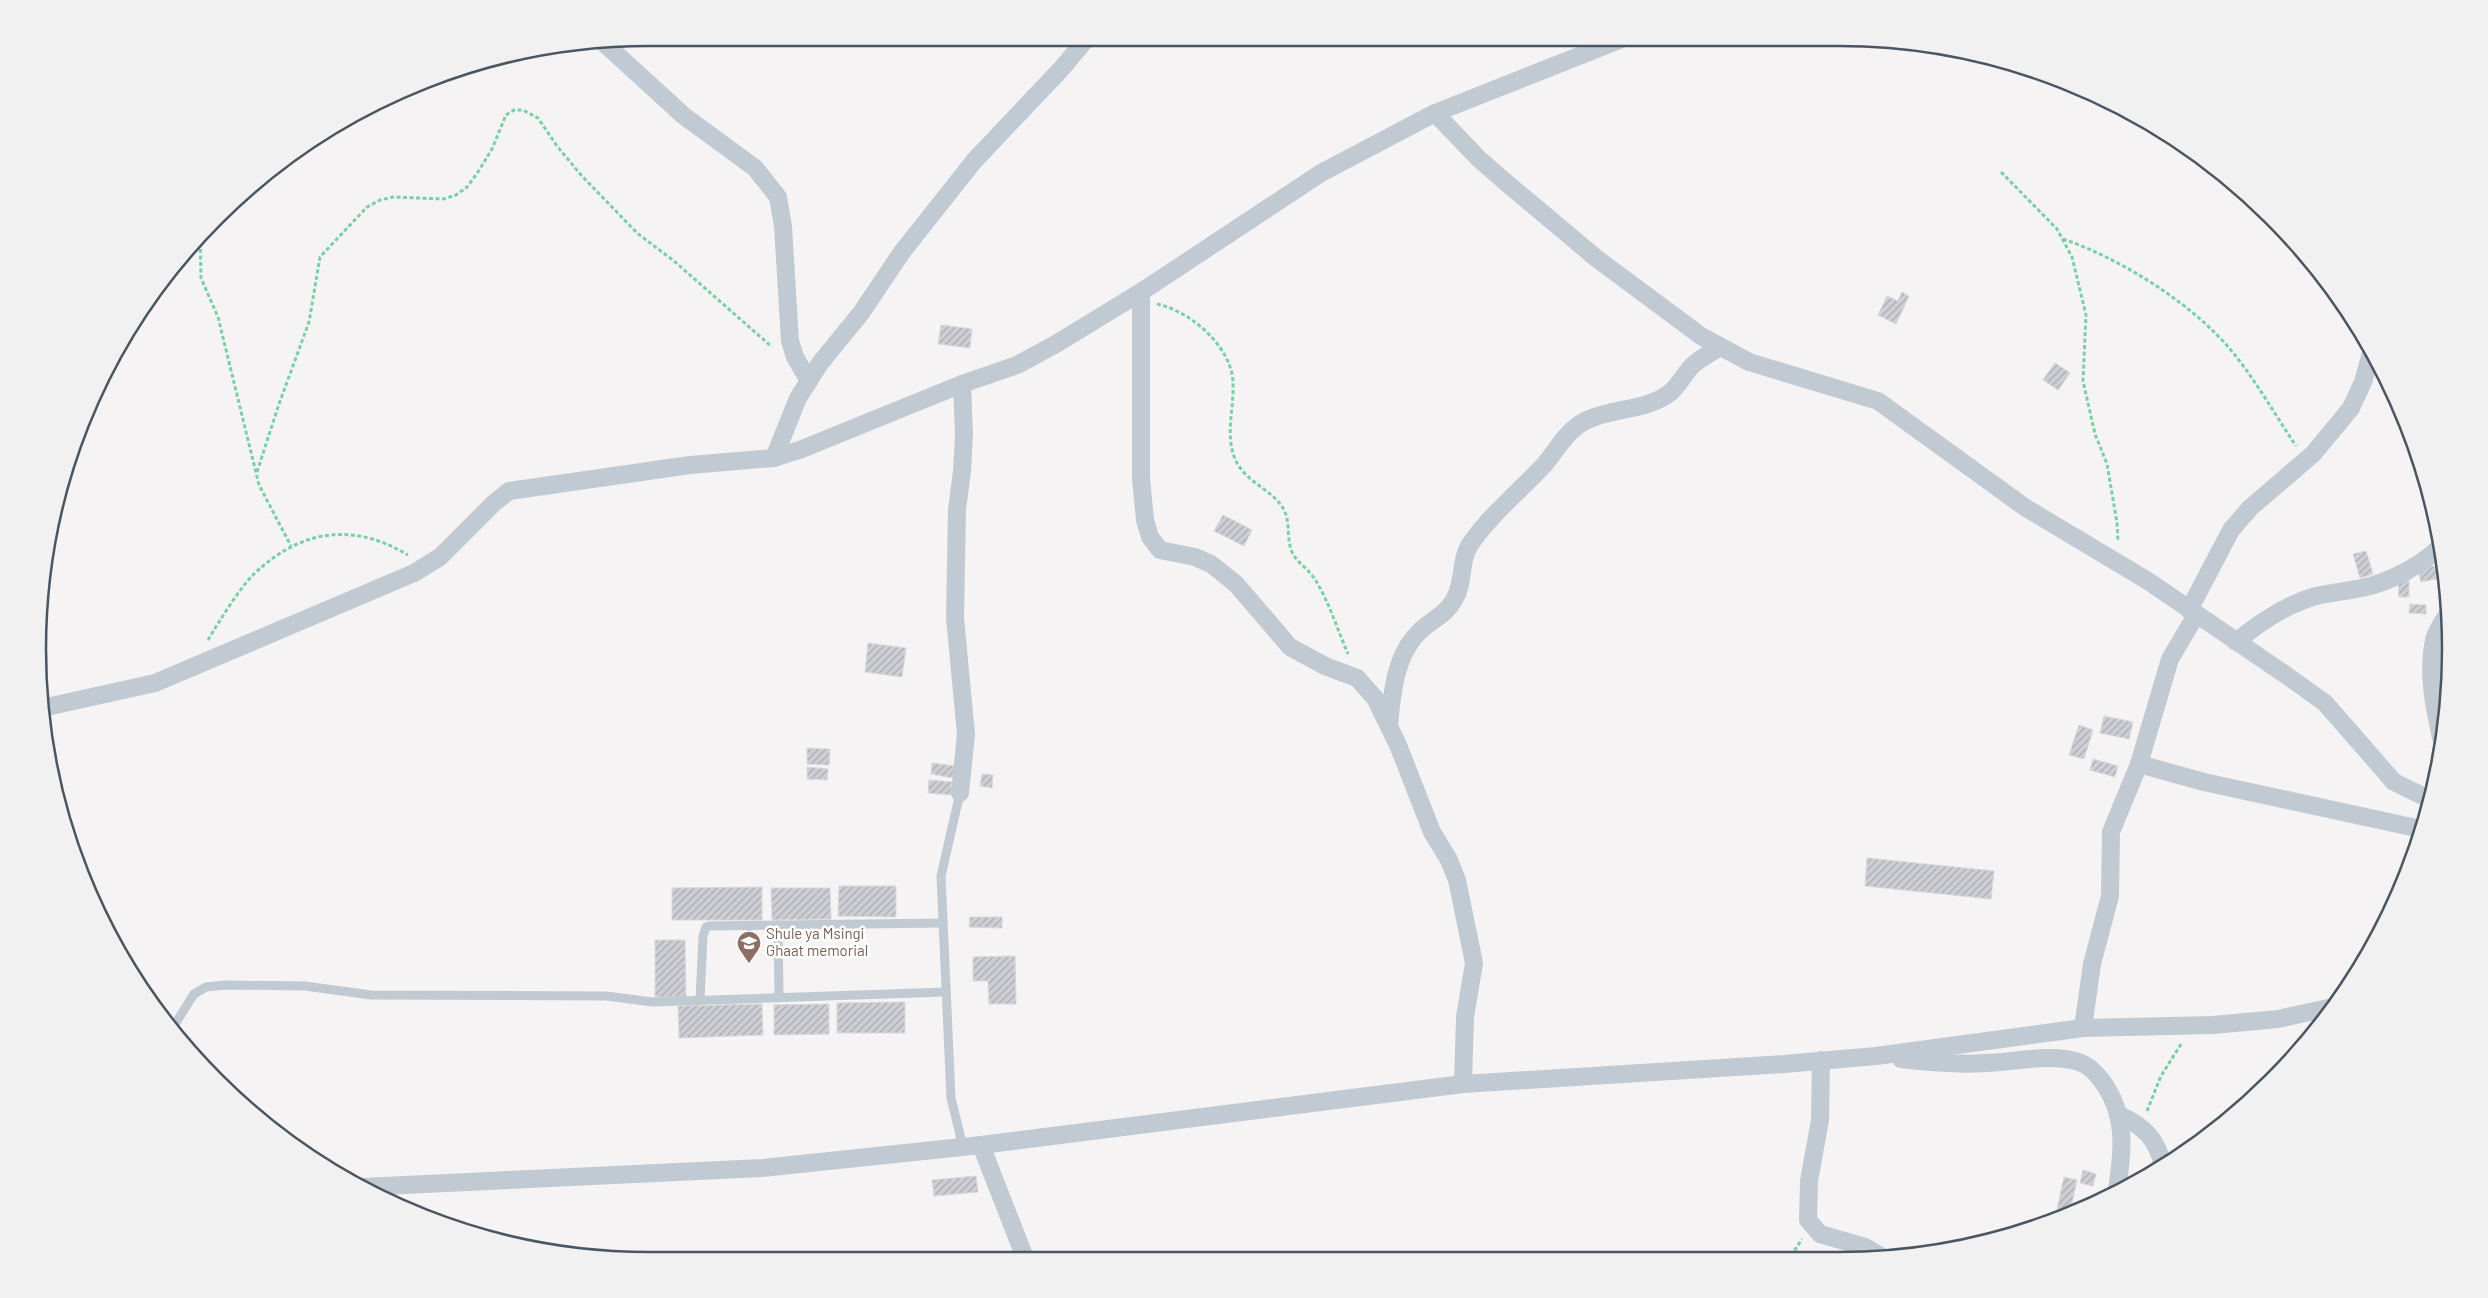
<svg xmlns="http://www.w3.org/2000/svg" width="2488" height="1298" font-family="Barlow,sans-serif">
  <style>
    .building { fill: url(#building-hatch); stroke: #d7d9de }
    .lines { fill: none; stroke-linecap: round; stroke-linejoin: round }
    .path { stroke: #7ad0a6; stroke-width: 3; stroke-dasharray: 4 2.5; stroke-linecap: butt }
    .service { stroke: #c1cad2; stroke-width: 9 }
    .minor { stroke: #c1cad2; stroke-width: 18 }
    .labels { text-anchor: middle; stroke-width: 5; stroke-linejoin: round; paint-order: stroke }
    .education-label { font-size: 15px; fill: #785e54; stroke: #fff; text-anchor: start }
    .rim { fill: none; stroke: #4a5661; stroke-width: 2.5 }
  </style>
  <defs>
    <pattern id="building-hatch" width="6" height="6" patternUnits="userSpaceOnUse" patternTransform="scale(1.25)"><rect width="6" height="6" fill="#cdcfd5"/><path d="M-1 1l2-2M0 6l6-6M5 7l2-2" fill="none" stroke="#a8abb0"/></pattern>
  </defs>
  <rect width="100%" height="100%" fill="#f5f3f3"/>
  <g class="building">
    <path d="M1902,292L1909,296L1896,324L1878,315L1887,296L1898,301Z"/>
    <path d="M941,325L972,329L970,348L938,344Z"/>
    <path d="M2055,363L2070,373L2058,390L2043,380Z"/>
    <path d="M1223,515L1252,530L1244,546L1214,531Z"/>
    <path d="M2366,551L2373,574L2360,578L2353,554Z"/>
    <path d="M2444,564L2446,577L2421,582L2418,569Z"/>
    <path d="M2409,575V597H2399L2398,576Z"/>
    <path d="M2410,604L2426,605V614L2409,613Z"/>
    <path d="M868,643L906,648L902,677L865,672Z"/>
    <path d="M2104,716L2133,722L2129,739L2100,733Z"/>
    <path d="M2079,725L2093,730L2084,759L2069,755Z"/>
    <path d="M807,748L830,749L829,765L807,764Z"/>
    <path d="M2093,759L2118,766L2115,777L2090,770Z"/>
    <path d="M932,763L955,766L953,778L931,774Z"/>
    <path d="M807,767L828,769L827,780L807,779Z"/>
    <path d="M982,774L993,775L992,788L980,786Z"/>
    <path d="M929,780L952,782L951,795L928,793Z"/>
    <path d="M1867,858L1994,871L1991,899L1865,886Z"/>
    <path d="M839,886H896V917L838,916Z"/>
    <path d="M762,887V920H672V888Z"/>
    <path d="M771,888H830L831,919L772,920Z"/>
    <path d="M970,917H1002V928L969,927Z"/>
    <path d="M747,929H752L751,938H746Z"/>
    <path d="M655,940H685L686,997H655Z"/>
    <path d="M1015,956L1016,1004H989L988,981H973V957Z"/>
    <path d="M905,1002V1033H837V1003Z"/>
    <path d="M762,1004L763,1035L679,1038L678,1006Z"/>
    <path d="M829,1004V1034L774,1035V1005Z"/>
    <path d="M2083,1170L2096,1174L2093,1186L2080,1183Z"/>
    <path d="M976,1176L978,1192L934,1196L932,1180Z"/>
    <path d="M2064,1177L2077,1180L2070,1212L2057,1209Z"/>
  </g>
  <g class="lines">
    <g class="path">
      <path d="M2001,172L2057,229L2072,257L2086,315L2083,381L2095,434L2107,464L2117,523L2118,541"/>
      <path d="M200,236L201,278L218,317L259,485L291,546"/>
      <path d="M2063,239C2121,259 2190,302 2230,349C2255,379 2274,413 2296,446"/>
      <path d="M1157,304C1191,311 1233,348 1233,384C1234,411 1224,438 1237,463C1248,483 1272,490 1283,508C1291,521 1286,538 1292,552C1297,563 1310,570 1316,581C1329,602 1338,631 1348,654"/>
      <path d="M257,472L279,404L309,322L320,257L367,207L380,200L393,197L443,199L456,195L467,187L478,172L492,149L506,115L514,110H523L538,118L557,146L581,175L637,233L674,261L772,347"/>
      <path d="M208,640C218,623 241,586 254,574C301,529 353,522 408,555"/>
      <path d="M2147,1111L2161,1076L2181,1044"/>
      <path d="M1791,1256L1802,1239"/>
    </g>
    <g class="service">
      <path d="M960,793L941,876L951,1098L963,1147"/>
      <path d="M778,925L779,997"/>
      <path d="M700,1000L703,936L706,927L709,926L942,923"/>
      <path d="M172,1029L194,994L206,987L225,985L305,986L371,995L606,996L653,1002L946,992"/>
    </g>
    <g class="minor">
      <path d="M603,42L684,116L755,168L778,197L783,226L790,341L795,357L809,381"/>
      <path d="M1435,113L1479,159L1509,185L1596,258L1701,336L1749,362L1878,401L2026,508L2148,581L2286,675L2325,703L2394,782L2431,800"/>
      <path d="M1141,292V479L1145,520L1150,537L1160,550L1195,557L1211,564L1236,584L1290,647L1325,666L1357,678L1375,698L1398,745L1432,832L1449,860L1457,880L1474,963L1465,1017L1463,1084"/>
      <path d="M774,458L798,398L821,362L861,313L902,252L974,161L1063,67L1087,38"/>
      <path d="M2189,610L2231,530L2250,508L2313,454L2351,408L2363,382L2372,350"/>
      <path d="M2236,642C2260,622 2287,604 2316,596C2333,592 2350,591 2366,587C2392,581 2421,565 2440,547"/>
      <path d="M42,708L155,683L414,573L440,557L494,503L509,491L690,465L774,458L802,449L962,384L1017,365L1056,344L1141,292L1321,173L1435,113L1622,39"/>
      <path d="M1389,725C1392,694 1395,656 1418,633C1429,621 1446,615 1454,600C1465,582 1459,560 1471,543C1491,514 1520,491 1544,465C1557,450 1566,431 1585,421C1610,408 1643,411 1667,395C1678,388 1683,375 1692,366C1700,358 1711,353 1720,347"/>
      <path d="M2441,738C2434,706 2427,672 2434,640C2436,631 2443,622 2447,615"/>
      <path d="M2139,764L2204,782L2421,829"/>
      <path d="M960,793L966,734L955,618L957,510L962,471L964,435L962,384"/>
      <path d="M2083,1028L2092,964L2110,896L2111,832L2139,764L2170,659L2196,615"/>
      <path d="M1901,1059C1929,1062 1957,1065 1985,1063C2016,1062 2049,1053 2079,1062C2089,1065 2096,1073 2102,1081C2127,1115 2123,1151 2117,1190"/>
      <path d="M1821,1060L1820,1120L1809,1181L1808,1220L1820,1234L1865,1247L1879,1255"/>
      <path d="M2119,1115C2144,1126 2157,1139 2163,1166"/>
      <path d="M981,1145L1025,1258"/>
      <path d="M362,1187L762,1168L981,1145L1463,1084L1784,1064L1876,1056L2083,1028L2213,1025L2278,1019L2328,1008"/>
    </g>
  </g>
  <defs>
    <symbol id="school-pin" viewBox="-11 -11 22 30"><path d="M0 17L-7.5 6A9.5 9.5 0 1 1 7.5 6Z" fill="#8d6e63" stroke="#fff"/><path d="M0-5L7-2L0 1L-7-2ZM-4 1L0 2.5L4 1V4Q0 6-4 4Z" fill="#fff"/></symbol>
  </defs>
  <g fill-rule="evenodd">
    <use href="#school-pin" x="735" y="929" width="28" height="38"/>
  </g>
  <g class="labels">
    <g class="education-label">
      <text x="766" y="939">Shule ya Msingi<tspan x="766" dy="17">Ghaat memorial</tspan></text>
    </g>
  </g>
  <path d="M0 0H2488V1298H0ZM649 46H1839A603 603 0 0 1 2442 649V649A603 603 0 0 1 1839 1252H649A603 603 0 0 1 46 649V649A603 603 0 0 1 649 46Z" fill="#f1f1f2" fill-rule="evenodd"/>
  <path class="rim" d="M649 46H1839A603 603 0 0 1 2442 649V649A603 603 0 0 1 1839 1252H649A603 603 0 0 1 46 649V649A603 603 0 0 1 649 46Z"/>
</svg>
